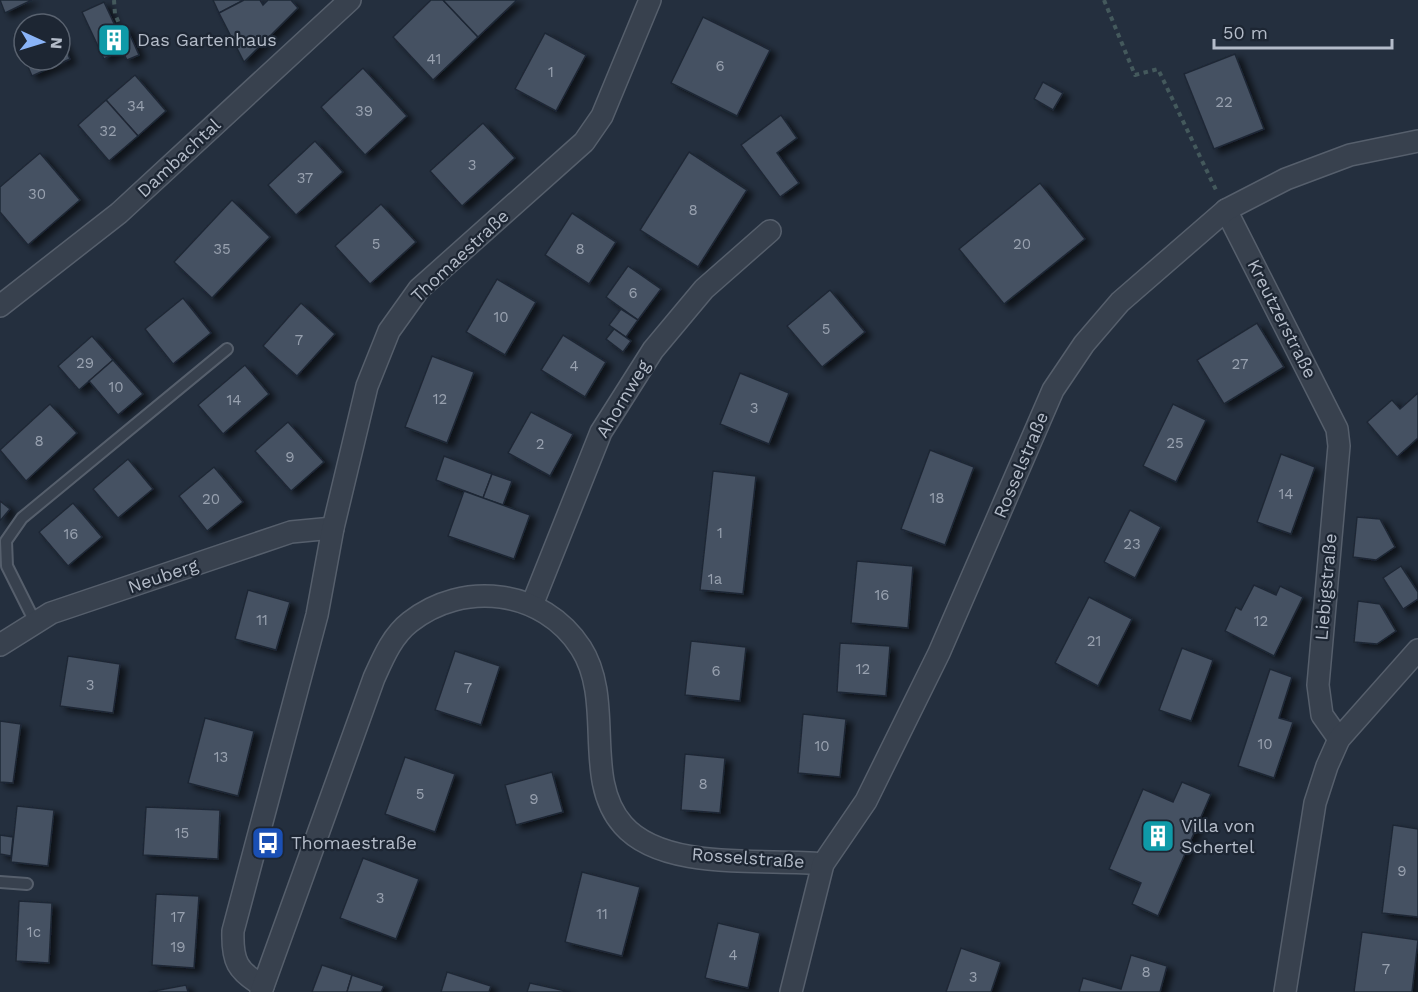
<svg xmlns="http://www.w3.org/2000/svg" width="1418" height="992" font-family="'Work Sans',sans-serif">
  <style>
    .building { fill: #455162; stroke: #1f2835; stroke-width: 1.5; filter: url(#shadow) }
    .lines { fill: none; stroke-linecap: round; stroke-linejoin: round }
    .service-casing { stroke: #565f6c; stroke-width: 14 }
    .minor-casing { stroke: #565f6c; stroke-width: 24 }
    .path { stroke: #44595c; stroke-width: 4; stroke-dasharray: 4.5 4.5; stroke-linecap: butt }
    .service { stroke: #38414e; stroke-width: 10 }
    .minor { stroke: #38414e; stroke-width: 21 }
    .labels { text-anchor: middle; stroke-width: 4.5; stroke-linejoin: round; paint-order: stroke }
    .number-label { font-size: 15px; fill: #98a1af }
    .poi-label { font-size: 18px; fill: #b4bcc9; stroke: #1d2633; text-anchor: start }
    .street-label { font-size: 18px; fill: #b4bcc9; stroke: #1d2633 }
  </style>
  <defs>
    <filter id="shadow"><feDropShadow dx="6" dy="4" stdDeviation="3" flood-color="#0009"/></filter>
  </defs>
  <rect width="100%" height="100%" fill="#242f3e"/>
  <g class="building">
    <path d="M0,0H32L5,13Z"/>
    <path d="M213,0H244L219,13Z"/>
    <path d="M244,0H260L263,5L268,0H291L298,8L244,62L219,13Z"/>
    <path d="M431,0H443L478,37L433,80L393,37Z"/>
    <path d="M443,0H517L478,37Z"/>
    <path d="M104,2L117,30L126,26L139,55L127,60L122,50L104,59L82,12Z"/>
    <path d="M703,17L770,50L737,116L671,83Z"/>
    <path d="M24,30V57L14,35Z"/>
    <path d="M545,33L586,55L556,111L515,89Z"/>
    <path d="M60,37L70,59L32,76L25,60H60Z"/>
    <path d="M1235,54L1264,129L1214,149L1184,74Z"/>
    <path d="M363,68L407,116L365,155L321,107Z"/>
    <path d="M135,75L166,111L138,136L106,100Z"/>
    <path d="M1043,82L1063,93L1053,110L1034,99Z"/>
    <path d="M106,100L138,136L109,161L78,125Z"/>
    <path d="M781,115L797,138L777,153L799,183L780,197L741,145Z"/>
    <path d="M483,123L515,158L462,206L430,171Z"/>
    <path d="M315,141L343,172L296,215L268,185Z"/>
    <path d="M689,152L747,190L698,267L640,230Z"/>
    <path d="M40,153L80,200L28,245L0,212V187Z"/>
    <path d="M1040,183L1085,239L1004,304L959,249Z"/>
    <path d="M232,200L270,237L212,298L174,262Z"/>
    <path d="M381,204L416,242L370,284L335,246Z"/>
    <path d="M572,213L616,242L589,284L545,255Z"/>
    <path d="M628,266L661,289L638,320L606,297Z"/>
    <path d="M497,279L536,302L505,355L466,332Z"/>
    <path d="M830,290L865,332L822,367L787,326Z"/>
    <path d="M183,298L211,333L173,364L145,329Z"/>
    <path d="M301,303L335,334L297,376L263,346Z"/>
    <path d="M621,309L638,320L626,337L609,325Z"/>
    <path d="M1257,323L1284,367L1224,404L1197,360Z"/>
    <path d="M614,329L631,341L623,352L606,339Z"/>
    <path d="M563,335L606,362L585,397L541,370Z"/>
    <path d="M92,336L113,360L79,390L58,366Z"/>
    <path d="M432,356L474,372L447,443L405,427Z"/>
    <path d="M113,360L143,394L118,415L89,381Z"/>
    <path d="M245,365L269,394L223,434L198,405Z"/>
    <path d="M740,373L789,393L769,444L720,424Z"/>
    <path d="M1418,393V438L1397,457L1367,422L1392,400L1400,409Z"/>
    <path d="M50,404L77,433L26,481L0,450Z"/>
    <path d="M1173,404L1206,420L1176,482L1143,466Z"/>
    <path d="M531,412L573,434L550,476L508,453Z"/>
    <path d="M288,422L324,462L291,491L255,451Z"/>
    <path d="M930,450L974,467L945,545L901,529Z"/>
    <path d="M1281,454L1315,467L1291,534L1257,522Z"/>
    <path d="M444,456L492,474L483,498L436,480Z"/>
    <path d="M128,459L153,489L118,518L93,489Z"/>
    <path d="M214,467L243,502L207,531L179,496Z"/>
    <path d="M713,471L756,476L743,594L700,590Z"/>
    <path d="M492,474L512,481L503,505L483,498Z"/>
    <path d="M464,491L530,515L514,559L448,536Z"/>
    <path d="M0,501L10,509L0,521Z"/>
    <path d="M73,503L102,537L68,566L39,532Z"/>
    <path d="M1130,510L1161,527L1135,578L1104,562Z"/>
    <path d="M1357,517L1380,519L1395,547L1376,560L1353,557Z"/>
    <path d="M857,561L913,566L908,628L851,623Z"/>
    <path d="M1401,566L1418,592V599L1403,609L1383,578Z"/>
    <path d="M1254,585L1276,595L1280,586L1303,597L1274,656L1225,631L1236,607L1241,610Z"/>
    <path d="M248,590L290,602L276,650L235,639Z"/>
    <path d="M1089,597L1132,619L1098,686L1055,663Z"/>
    <path d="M1358,601L1380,604L1396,631L1377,644L1354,642Z"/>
    <path d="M691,641L746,647L740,701L685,695Z"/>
    <path d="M840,643L890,646L886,696L837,692Z"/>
    <path d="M1182,648L1213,660L1191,721L1159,710Z"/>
    <path d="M455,651L500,666L481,725L435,710Z"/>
    <path d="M68,656L120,664L113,713L60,706Z"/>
    <path d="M1270,669L1292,677L1279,718L1293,722L1274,778L1238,766Z"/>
    <path d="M803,714L846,719L840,777L798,773Z"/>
    <path d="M205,718L254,731L238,796L188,783Z"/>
    <path d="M0,721L21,724L13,783L0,782Z"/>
    <path d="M685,754L725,758L720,813L681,810Z"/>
    <path d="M405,757L455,774L435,832L385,814Z"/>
    <path d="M552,772L563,812L516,825L505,785Z"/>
    <path d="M1182,782L1211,794L1158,916L1132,904L1141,883L1109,869L1143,789L1173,802Z"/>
    <path d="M17,806L54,810L48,866L11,862Z"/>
    <path d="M146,807L220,810L218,859L143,855Z"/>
    <path d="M1393,825L1418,829V917L1382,913Z"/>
    <path d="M0,835L13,837L11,856L0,854Z"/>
    <path d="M363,858L419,879L396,939L340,918Z"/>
    <path d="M582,872L640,887L622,956L565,942Z"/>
    <path d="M156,894L199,896L194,968L152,965Z"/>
    <path d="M19,901L52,903L49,963L16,961Z"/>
    <path d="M718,923L760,933L748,988L705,978Z"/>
    <path d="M1362,932L1418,940L1412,992H1354Z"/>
    <path d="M961,948L1001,962L991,992H946Z"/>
    <path d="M1131,955L1167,966L1160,992H1079L1083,978L1121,989Z"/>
    <path d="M322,965L352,975L347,992H312Z"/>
    <path d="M447,972L491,986L489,992H441Z"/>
    <path d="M352,975L384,986L381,992H347Z"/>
    <path d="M530,983L570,992H527Z"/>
    <path d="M186,985L188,992H149Z"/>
  </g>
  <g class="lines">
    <defs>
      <g id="service">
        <path d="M35,622L7,566L6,541L22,518L227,349"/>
        <path d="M0,882L27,884"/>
      </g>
      <g id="minor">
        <path d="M1226,210L1337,429L1339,446L1318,685L1322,715L1339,739"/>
        <path d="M0,306L119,213L350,0"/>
        <path d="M532,605L601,432L653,350L704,289L770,231"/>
        <path d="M0,645L51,613L291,532L333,528"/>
        <path d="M263,986C237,971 232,961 233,931L317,615L333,528L367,386L389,331L419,289L584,142L602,116L650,0"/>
        <path d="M261,992L374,678C383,658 392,636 410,622C463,580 543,589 581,648C615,701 582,779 623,825C664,872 766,858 823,864"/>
        <path d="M791,992L823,864L866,801L939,653L1053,390L1084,344L1120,302L1226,210L1286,179L1350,155L1418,141"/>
        <path d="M1285,992L1315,803L1327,766L1339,739L1418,650"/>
      </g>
    </defs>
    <use href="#service" class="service-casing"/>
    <use href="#minor" class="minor-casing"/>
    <g class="path">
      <path d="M114,0L115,14L121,28"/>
      <path d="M1104,0L1135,75L1158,69L1216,190"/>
    </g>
    <use href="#service" class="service"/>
    <use href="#minor" class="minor"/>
  </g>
  <defs>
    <symbol id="building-square" viewBox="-11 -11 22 22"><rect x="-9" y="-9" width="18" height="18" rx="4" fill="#0f9aa8" stroke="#1d2633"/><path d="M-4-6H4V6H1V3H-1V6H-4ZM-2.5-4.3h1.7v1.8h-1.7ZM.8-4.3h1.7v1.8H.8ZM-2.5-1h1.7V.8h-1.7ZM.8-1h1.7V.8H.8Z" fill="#fff"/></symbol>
    <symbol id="bus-square" viewBox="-11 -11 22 22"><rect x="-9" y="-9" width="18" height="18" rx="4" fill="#1a4fb4" stroke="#1d2633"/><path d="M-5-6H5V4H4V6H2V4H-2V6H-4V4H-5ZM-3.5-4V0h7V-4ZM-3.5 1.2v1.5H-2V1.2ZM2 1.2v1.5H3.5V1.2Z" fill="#fff"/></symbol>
  </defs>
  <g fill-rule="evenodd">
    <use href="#building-square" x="95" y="21" width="38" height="38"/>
    <use href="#building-square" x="1139" y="817" width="38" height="38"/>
    <use href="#bus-square" x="249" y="824" width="38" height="38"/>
  </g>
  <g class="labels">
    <g class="number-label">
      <text x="434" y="64">41</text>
      <text x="720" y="71">6</text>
      <text x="551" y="77">1</text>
      <text x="1224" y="107">22</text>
      <text x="136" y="111">34</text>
      <text x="364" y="116">39</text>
      <text x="108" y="136">32</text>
      <text x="472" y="170">3</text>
      <text x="305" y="183">37</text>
      <text x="37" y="199">30</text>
      <text x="693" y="215">8</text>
      <text x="376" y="249">5</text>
      <text x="1022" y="249">20</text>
      <text x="222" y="254">35</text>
      <text x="580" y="254">8</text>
      <text x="633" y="298">6</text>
      <text x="501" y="322">10</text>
      <text x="826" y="334">5</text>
      <text x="299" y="345">7</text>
      <text x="85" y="368">29</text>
      <text x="1240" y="369">27</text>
      <text x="574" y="371">4</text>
      <text x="116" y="392">10</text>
      <text x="440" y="404">12</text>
      <text x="234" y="405">14</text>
      <text x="754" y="413">3</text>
      <text x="39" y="446">8</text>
      <text x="1175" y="448">25</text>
      <text x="540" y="449">2</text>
      <text x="290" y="462">9</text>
      <text x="1286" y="499">14</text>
      <text x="937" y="503">18</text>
      <text x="211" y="504">20</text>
      <text x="720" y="538">1</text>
      <text x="71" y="539">16</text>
      <text x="1132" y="549">23</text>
      <text x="715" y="584">1a</text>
      <text x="882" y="600">16</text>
      <text x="262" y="625">11</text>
      <text x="1261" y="626">12</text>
      <text x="1094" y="646">21</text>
      <text x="863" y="674">12</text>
      <text x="716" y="676">6</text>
      <text x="90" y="690">3</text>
      <text x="468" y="693">7</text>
      <text x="1265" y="749">10</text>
      <text x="822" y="751">10</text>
      <text x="221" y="762">13</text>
      <text x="703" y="789">8</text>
      <text x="420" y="799">5</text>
      <text x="534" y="804">9</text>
      <text x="182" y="838">15</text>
      <text x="1402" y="876">9</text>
      <text x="380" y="903">3</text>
      <text x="602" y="919">11</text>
      <text x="178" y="922">17</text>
      <text x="34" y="937">1c</text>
      <text x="178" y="952">19</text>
      <text x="733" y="960">4</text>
      <text x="1386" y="974">7</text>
      <text x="1146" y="977">8</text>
      <text x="973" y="982">3</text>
    </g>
    <g class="poi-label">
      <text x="137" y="46">Das Gartenhaus</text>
      <text x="1181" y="832">Villa von<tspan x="1181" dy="21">Schertel</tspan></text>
      <text x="291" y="849">Thomaestraße</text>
    </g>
    <g class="street-label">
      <text transform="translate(179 158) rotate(-43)" y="6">Dambachtal</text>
      <text transform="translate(460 256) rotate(-43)" y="6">Thomaestraße</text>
      <text transform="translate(1282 319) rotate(63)" y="6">Kreutzerstraße</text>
      <text transform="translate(623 399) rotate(-59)" y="6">Ahornweg</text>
      <text transform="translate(1021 465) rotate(-67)" y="6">Rosselstraße</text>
      <text transform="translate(163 576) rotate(-19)" y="6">Neuberg</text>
      <text transform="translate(1326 587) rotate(-85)" y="6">Liebigstraße</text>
      <text transform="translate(748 858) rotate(4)" y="6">Rosselstraße</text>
    </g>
  </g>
  <g transform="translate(42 42) rotate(94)"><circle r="28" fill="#1d2633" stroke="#59626f" stroke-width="1.5"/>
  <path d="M0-4.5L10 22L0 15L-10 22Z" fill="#8ab4f8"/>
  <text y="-9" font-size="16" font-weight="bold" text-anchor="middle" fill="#b4bcc9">N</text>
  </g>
  <path d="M1214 39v9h178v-9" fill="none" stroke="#b4bcc9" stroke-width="3"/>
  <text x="1223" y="39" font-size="18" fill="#b4bcc9" stroke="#1d2633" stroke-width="4.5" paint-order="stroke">50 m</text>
</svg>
